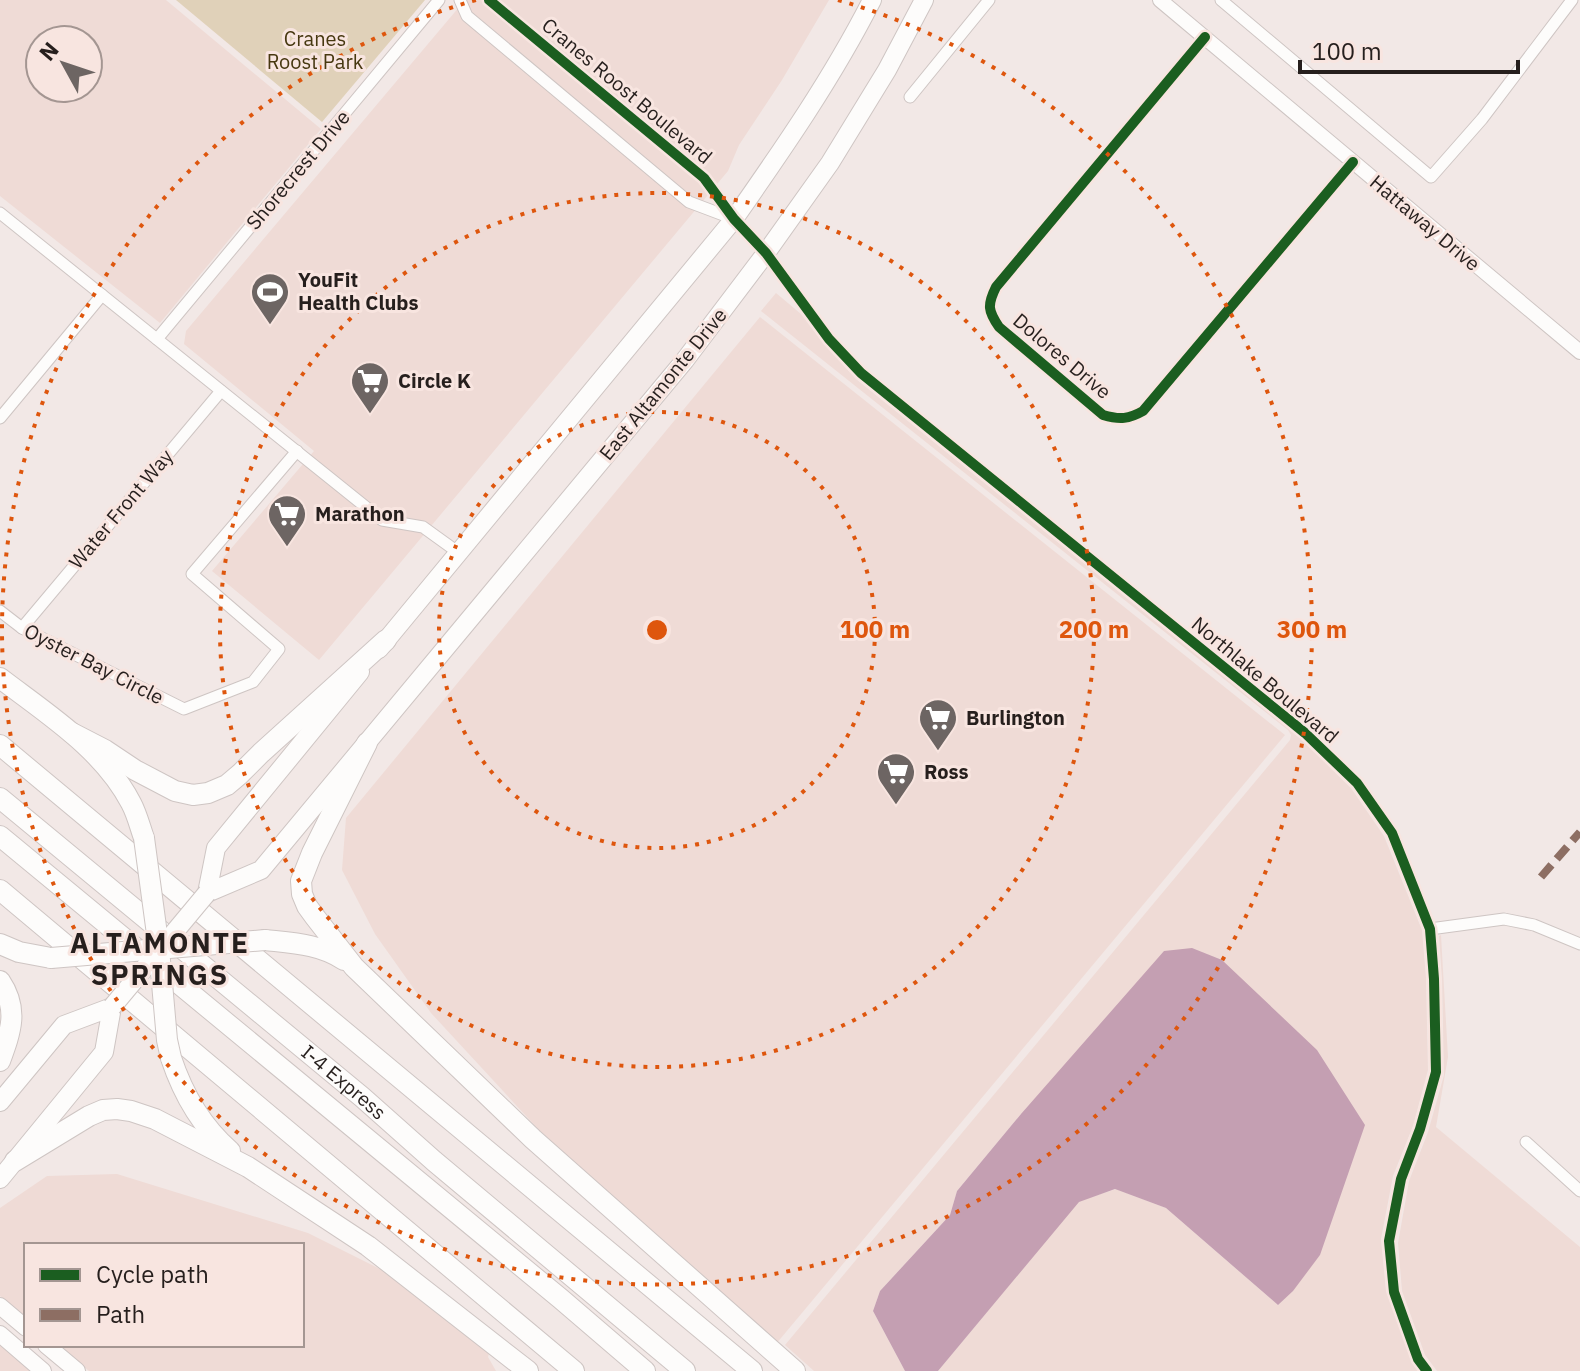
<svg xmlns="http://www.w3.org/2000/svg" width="1580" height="1371" font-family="'IBM Plex Sans',sans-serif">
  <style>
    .built { fill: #efdbd6; fill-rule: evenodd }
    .green { fill: #e0d1b9 }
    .water { fill: #c49fb2 }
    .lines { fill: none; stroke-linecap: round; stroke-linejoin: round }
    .minor-casing { stroke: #cec5c3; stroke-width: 13 }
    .tertiary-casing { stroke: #cec5c3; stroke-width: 16 }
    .secondary-casing { stroke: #cec5c3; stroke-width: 18 }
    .primary-casing { stroke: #cec5c3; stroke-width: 20 }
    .motorway-casing { stroke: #cec5c3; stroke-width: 22 }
    .minor { stroke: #fdfcfb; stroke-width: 11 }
    .tertiary { stroke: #fdfcfb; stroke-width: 14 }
    .secondary { stroke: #fdfcfb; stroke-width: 16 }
    .primary { stroke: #fdfcfb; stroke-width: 18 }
    .motorway { stroke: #fdfcfb; stroke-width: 20 }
    .primary-bridge-casing { stroke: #cec5c3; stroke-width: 20; stroke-linecap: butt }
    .motorway-bridge-casing { stroke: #cec5c3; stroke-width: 22; stroke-linecap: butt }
    .primary-bridge { stroke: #fdfcfb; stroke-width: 18 }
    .motorway-bridge { stroke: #fdfcfb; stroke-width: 20 }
    .quiet { stroke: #8d6e63; stroke-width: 8; stroke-dasharray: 16 8; stroke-linecap: butt }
    .cycleway-casing { stroke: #f8e5e0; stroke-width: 15 }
    .cycleway { stroke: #1b5e20; stroke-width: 10 }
    .ring { fill: none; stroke: #de560d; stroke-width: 4; stroke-dasharray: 4 8 }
    .labels { text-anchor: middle; stroke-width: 6; stroke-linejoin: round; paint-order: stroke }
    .park-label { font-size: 20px; fill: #473810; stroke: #f8e5e0 }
    .street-label { font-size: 20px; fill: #261f1d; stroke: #f8e5e0 }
    .poi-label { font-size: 20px; font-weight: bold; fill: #261f1d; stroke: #f8e5e0; text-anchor: start }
    .district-label { font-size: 28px; font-weight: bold; letter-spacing: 2px; fill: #261f1d; stroke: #f8e5e0 }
    .centre { fill: #de560d; stroke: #f8e5e0; stroke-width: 4 }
    .ring-label { font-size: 24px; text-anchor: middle; font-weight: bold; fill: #de560d; stroke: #f8e5e0; stroke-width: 6; stroke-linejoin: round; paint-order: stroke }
  </style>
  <rect width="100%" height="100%" fill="#f2e8e6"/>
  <g class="built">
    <path d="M0,0H166L321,129L160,323L0,196ZM88,40V88H40V40Z"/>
    <path d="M465,0H829L782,80L739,145L728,171L319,660L212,571L314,451L184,344L186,331Z"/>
    <path d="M776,293L801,314L824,344L856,379L1300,738L1351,788L1384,836L1422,930L1426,978L1428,1070L1413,1126L1393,1176L1381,1239L1386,1291L1412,1363L1418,1371H938L1079,1201L1116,1189L1166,1208L1278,1305L1320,1255L1021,1114L957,1191L950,1215L880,1291L873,1311L905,1371H814L785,1345L1290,740L1291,735L1288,730L761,311Z"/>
    <path d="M760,317L1285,735L776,1344L539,1130L431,1013L375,934L342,870L346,818Z"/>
    <path d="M1441,935L1448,1057L1436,1127L1580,1247V1371H1437L1425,1355L1402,1291L1398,1243L1409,1181L1428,1132L1444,1075L1442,980L1439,936Z"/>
    <path d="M117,1174L308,1233L394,1276L490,1350L488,1357L496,1371H89L58,1345H302V1245H26V1318L0,1296V1208L47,1176Z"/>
    <path d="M0,1345L31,1371H0Z"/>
  </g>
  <path class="green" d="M176,0H425L322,122Z"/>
  <path class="water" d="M1192,948L1222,960L1317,1050L1365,1125L1320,1255L1293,1291L1278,1305L1166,1208L1115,1189L1079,1202L938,1371H905L873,1311L880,1291L950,1215L957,1191L1021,1114L1164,951Z"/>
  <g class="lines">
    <defs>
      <g id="minor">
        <path d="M460,0L467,16L689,202L734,219"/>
        <path d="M489,0L704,178L734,219L766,253L829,339L861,373L1305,733L1357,783L1392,833L1430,929L1434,979L1436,1072L1420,1129L1401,1179L1389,1241L1394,1292L1418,1359L1427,1371"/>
        <path d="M1221,0L1431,177L1482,119L1572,0"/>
        <path d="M1205,37L996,287C987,305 988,311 999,327L1103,415C1120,420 1129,419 1143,411L1353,162"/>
        <path d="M910,97L989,0"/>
        <path d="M0,213L382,520L423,527L459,553"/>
        <path d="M157,339L439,0"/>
        <path d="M0,418L102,295"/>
        <path d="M0,611L22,628L184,709L253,682L279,649L192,574L297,451"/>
        <path d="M22,628L221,391"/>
        <path d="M1430,929L1504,919L1534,925L1580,944"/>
        <path d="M1526,1142L1580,1191"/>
      </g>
      <path id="tertiary" d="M1160,0L1580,352"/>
      <g id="secondary">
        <path d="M0,1306L26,1328"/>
        <path d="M0,1334L43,1371"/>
        <path d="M46,1345L77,1371"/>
      </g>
      <g id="primary">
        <path d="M379,649L734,219C783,149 833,77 872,0"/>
        <path d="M207,893L261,870L685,360L766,253L830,163L887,70L924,0"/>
        <path d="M207,893L216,848L360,672"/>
        <path d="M0,1102L64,1025L112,1007"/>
        <path d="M0,1179L104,1052L112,1007"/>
      </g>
      <g id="motorway">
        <path d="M0,678C47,714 103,749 131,803C137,814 140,827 144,838"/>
        <path d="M72,733L105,750L135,770L175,791L193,795L208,793L227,785L240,774L261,753L386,640"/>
        <path d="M367,743L312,853L301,881L302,894L307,906L315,917L354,967L533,1139L795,1371"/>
        <path d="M0,745L752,1371"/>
        <path id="s1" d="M0,798L362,1097L434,1161L685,1371"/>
        <path d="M0,836L561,1299L645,1371"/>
        <path d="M0,890L574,1371"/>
        <path d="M265,940C292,943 321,944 344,960"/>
        <path d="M0,944L19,952L51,958"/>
        <path d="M0,981C19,1009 11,1031 0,1061"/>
        <path d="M171,1058C183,1094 201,1126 230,1151"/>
        <path d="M15,1161L89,1116L103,1110L117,1109L131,1111L155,1119L248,1167L368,1246L528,1371"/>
      </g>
    </defs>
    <use href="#minor" class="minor-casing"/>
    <use href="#tertiary" class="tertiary-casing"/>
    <use href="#secondary" class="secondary-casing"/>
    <use href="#primary" class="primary-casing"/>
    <use href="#motorway" class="motorway-casing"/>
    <use href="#minor" class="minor"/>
    <use href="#tertiary" class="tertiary"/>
    <use href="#secondary" class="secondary"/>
    <use href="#primary" class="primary"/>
    <use href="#motorway" class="motorway"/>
    <defs>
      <path id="primary-bridge" d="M112,1007L207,893"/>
      <g id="motorway-bridge">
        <path d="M144,838L159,949L167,1040L171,1058"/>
        <path d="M51,958L265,940"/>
      </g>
    </defs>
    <use href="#primary-bridge" class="primary-bridge-casing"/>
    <use href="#motorway-bridge" class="motorway-bridge-casing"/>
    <use href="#primary-bridge" class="primary-bridge"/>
    <use href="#motorway-bridge" class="motorway-bridge"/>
    <path class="quiet" d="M1541,877L1580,832"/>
    <defs>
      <g id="cycleway">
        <path d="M489,0L704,178L734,219L766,253L829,339L861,373L1305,733L1357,783L1392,833L1430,929L1434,979L1436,1072L1420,1129L1401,1179L1389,1241L1394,1292L1418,1359L1427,1371"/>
        <path d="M1205,37L996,287C987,305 988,311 999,327L1103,415C1120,420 1129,419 1143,411L1353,162"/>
      </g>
    </defs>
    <use href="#cycleway" class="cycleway-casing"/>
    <use href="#cycleway" class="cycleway"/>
  </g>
  <g class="ring">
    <circle cx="657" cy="630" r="218"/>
    <circle cx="657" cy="630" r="437"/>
    <path d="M838 0A655 655 0 1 1 476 0"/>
  </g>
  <defs>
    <symbol id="stadium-pin" viewBox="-11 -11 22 30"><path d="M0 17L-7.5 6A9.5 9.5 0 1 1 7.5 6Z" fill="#6d6563" stroke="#f8e5e0"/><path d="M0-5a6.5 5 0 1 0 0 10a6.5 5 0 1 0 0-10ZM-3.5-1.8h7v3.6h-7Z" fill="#fff"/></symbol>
    <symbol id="supermarket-pin" viewBox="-11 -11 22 30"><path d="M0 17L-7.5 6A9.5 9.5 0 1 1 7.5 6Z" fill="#6d6563" stroke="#f8e5e0"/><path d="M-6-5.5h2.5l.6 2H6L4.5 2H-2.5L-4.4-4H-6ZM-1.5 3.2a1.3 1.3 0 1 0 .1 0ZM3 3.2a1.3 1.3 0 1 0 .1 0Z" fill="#fff"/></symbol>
  </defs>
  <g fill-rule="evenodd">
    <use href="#stadium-pin" x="248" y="270" width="44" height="60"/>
    <use href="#supermarket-pin" x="348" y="359" width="44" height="60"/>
    <use href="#supermarket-pin" x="265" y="492" width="44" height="60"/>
    <use href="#supermarket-pin" x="916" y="696" width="44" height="60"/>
    <use href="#supermarket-pin" x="874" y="750" width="44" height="60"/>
  </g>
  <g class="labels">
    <g class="park-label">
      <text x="315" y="46">Cranes<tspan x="315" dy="23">Roost Park</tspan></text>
    </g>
    <g class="street-label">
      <text transform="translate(627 91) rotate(40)" y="7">Cranes Roost Boulevard</text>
      <text transform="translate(298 170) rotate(-50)" y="7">Shorecrest Drive</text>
      <text transform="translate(1425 223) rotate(40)" y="7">Hattaway Drive</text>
      <text transform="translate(1062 356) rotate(40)" y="7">Dolores Drive</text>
      <text transform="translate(663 384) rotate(-51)" y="7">East Altamonte Drive</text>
      <text transform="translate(121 509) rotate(-50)" y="7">Water Front Way</text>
      <text transform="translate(94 664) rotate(27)" y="7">Oyster Bay Circle</text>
      <text transform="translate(1265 680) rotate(40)" y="7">Northlake Boulevard</text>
      <text dy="7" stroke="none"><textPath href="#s1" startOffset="446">I-4 Express</textPath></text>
    </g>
    <g class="poi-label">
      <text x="298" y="287">YouFit<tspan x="298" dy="23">Health Clubs</tspan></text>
      <text x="398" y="388">Circle K</text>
      <text x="315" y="521">Marathon</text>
      <text x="966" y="725">Burlington</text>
      <text x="924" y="779">Ross</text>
    </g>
    <g class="district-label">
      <text x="160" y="953">ALTAMONTE<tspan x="160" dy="32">SPRINGS</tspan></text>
    </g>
  </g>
  <circle cx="657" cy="630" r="12" class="centre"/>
  <g class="ring-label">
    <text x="875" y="638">100 m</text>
    <text x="1094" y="638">200 m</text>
    <text x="1312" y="638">300 m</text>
  </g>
  <rect x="24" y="1243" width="280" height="104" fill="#f8e5e0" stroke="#a49692" stroke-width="2"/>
  <rect x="40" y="1269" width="40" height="12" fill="#1b5e20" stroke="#a49692" stroke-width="2"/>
  <text x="96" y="1283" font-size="24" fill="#261f1d">Cycle path</text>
  <rect x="40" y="1309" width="40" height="12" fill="#8d6e63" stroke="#a49692" stroke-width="2"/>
  <text x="96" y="1323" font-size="24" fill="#261f1d">Path</text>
  <g transform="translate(64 64) rotate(310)"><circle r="38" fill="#f8e5e0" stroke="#a49692" stroke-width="2"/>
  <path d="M0-6L14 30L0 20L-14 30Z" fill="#6d6563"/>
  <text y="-12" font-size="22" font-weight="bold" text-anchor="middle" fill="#261f1d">N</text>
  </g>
  <path d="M1300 60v12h218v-12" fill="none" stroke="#261f1d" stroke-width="4"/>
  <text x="1312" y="60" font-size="24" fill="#261f1d" stroke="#f8e5e0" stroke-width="6" paint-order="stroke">100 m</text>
</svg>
